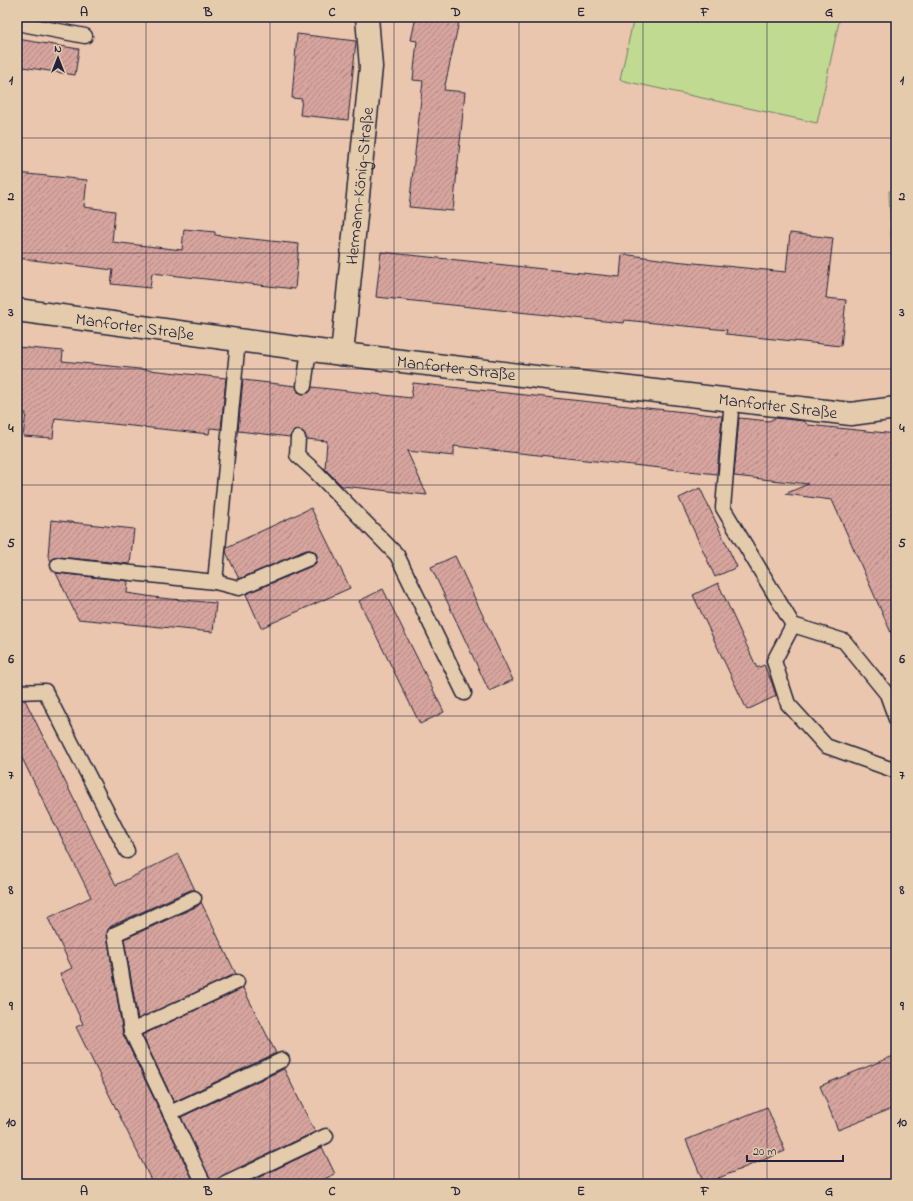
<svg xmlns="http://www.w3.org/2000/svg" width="913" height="1201" font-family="'Indie Flower',sans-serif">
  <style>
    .pitch { fill: #c0da92; stroke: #717e66 }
    .building { fill: url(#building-hatch); stroke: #22223b }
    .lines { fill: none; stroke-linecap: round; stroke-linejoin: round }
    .lane-casing { stroke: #22223b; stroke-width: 17 }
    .street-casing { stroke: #22223b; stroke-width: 25 }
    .secondary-casing { stroke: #22223b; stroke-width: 25 }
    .lane { stroke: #e4cbac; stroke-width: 14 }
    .street { stroke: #e4cbac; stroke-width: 22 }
    .secondary { stroke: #e4cbac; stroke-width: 22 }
    .grid { fill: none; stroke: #22223b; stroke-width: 1; stroke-opacity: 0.55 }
    .labels { text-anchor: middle; stroke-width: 3.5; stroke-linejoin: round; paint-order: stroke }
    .street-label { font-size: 17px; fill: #22223b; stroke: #e4cbac }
    .neatline { fill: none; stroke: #22223b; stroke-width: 1.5 }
    .grid-label { font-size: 13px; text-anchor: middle; font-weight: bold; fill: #22223b }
  </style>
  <defs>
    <pattern id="building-hatch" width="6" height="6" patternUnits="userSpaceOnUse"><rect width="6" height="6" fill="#d7a59e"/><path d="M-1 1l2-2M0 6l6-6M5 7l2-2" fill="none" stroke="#ae8682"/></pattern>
  </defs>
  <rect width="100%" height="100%" fill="#e9c6ad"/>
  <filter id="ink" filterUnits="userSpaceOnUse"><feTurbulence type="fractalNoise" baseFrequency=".025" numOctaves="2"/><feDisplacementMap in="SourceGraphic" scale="8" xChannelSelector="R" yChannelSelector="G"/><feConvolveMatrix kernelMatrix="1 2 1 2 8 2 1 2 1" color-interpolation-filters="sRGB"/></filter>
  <g filter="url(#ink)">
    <g class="pitch">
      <path d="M634,17H840L817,123L620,80Z"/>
      <path d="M889,191H896V297H894Z"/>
    </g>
    <g class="building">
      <path d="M416,17H460L444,90L465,92L453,211L409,207L423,81L413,80L417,41L411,40Z"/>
      <path d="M297,34L356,41L348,120L300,115L302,99L292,98Z"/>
      <path d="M17,39L79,49L75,75L17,66Z"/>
      <path d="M17,173L87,180L84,207L115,211L112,242L182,250L184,229L215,232V235L299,244L295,289L152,273L150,288L111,284L113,270L17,258Z"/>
      <path d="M790,233L833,238L826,298L846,300L841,346L726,334L727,330L624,320L623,323L376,297L381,252L620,277L622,254L674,261L786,272Z"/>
      <path d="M17,347L63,351L62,361L226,378L221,429L210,428L209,434L55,418L53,438L23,436L26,413H17Z"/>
      <path d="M243,380L296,386L298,392L303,394L310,392L312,387L411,398L413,383L722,416L717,474L454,446V456L407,451L427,495L342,486L325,469L327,441L306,439L305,434L299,430L294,431L290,437L238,431Z"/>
      <path d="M739,418L769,421L775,418L804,421L808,425L896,434V644L832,500L785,494L808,484L734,476Z"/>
      <path d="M700,488L737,567L715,577L679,498Z"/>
      <path d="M311,508L350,588L261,628L246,594L312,566L316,563L317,555L314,551L310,550H306L239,579L226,552L227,547Z"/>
      <path d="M51,520L134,529L130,564L59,557H54L51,561L48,556Z"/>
      <path d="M455,556L513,680L489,691L431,567Z"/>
      <path d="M56,573L128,581L127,593L160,598L216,603L213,632L78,619Z"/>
      <path d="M718,583L757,668L764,665L772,683L776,696L747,710L693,595Z"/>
      <path d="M383,589L444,712L420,724L359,601Z"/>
      <path d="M17,700H25L116,885L178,854L195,890H190L111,926L108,930L107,935L123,1034L195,1184H153L76,1027L83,1024L60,974L72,968L48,918L91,897L17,748Z"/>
      <path d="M201,902L236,974L138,1019L124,939L198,906Z"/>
      <path d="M243,988L276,1053L174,1102L142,1035Z"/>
      <path d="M896,1055V1107L838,1130L820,1086Z"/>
      <path d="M284,1069L315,1132L221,1176L218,1180L217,1184H212L181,1117Z"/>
      <path d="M767,1107L785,1151L704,1184L686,1140Z"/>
      <path d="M322,1147L335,1174L314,1184H245Z"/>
    </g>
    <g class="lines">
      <defs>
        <g id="lane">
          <path d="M17,23L85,36"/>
          <path d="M304,386L309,350"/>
          <path d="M732,399L723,508L793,625L844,641L887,694L896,719"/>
          <path d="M298,438L297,455L316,472L397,555L464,693"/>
          <path d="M58,565L215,582L238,340"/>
          <path d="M215,582L239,588L309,558"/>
          <path d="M793,625L774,661L788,704L826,746L896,771"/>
          <path d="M17,692L45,691L127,851"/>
          <path d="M194,898L115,934L131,1031L204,1184"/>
          <path d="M131,1031L237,982"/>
          <path d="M170,1113L282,1060"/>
          <path d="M225,1184L326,1136"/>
        </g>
        <g id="street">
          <path id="s1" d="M342,354L371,67L367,17"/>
        </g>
        <g id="secondary">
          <path id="s2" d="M17,310L342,354L851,414L896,408"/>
        </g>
      </defs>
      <use href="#lane" class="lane-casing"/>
      <use href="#street" class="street-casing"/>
      <use href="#secondary" class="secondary-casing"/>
      <use href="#lane" class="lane"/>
      <use href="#street" class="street"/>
      <use href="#secondary" class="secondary"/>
    </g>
  </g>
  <path class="grid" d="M146,17V1184M270,17V1184M394,17V1184M519,17V1184M643,17V1184M767,17V1184M17,138H896M17,253H896M17,369H896M17,485H896M17,600H896M17,716H896M17,832H896M17,948H896M17,1063H896"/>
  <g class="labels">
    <g class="street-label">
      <text dy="6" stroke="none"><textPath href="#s1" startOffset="169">Hermann-König-Straße</textPath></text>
      <text dy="6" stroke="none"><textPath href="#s2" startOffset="119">Manforter Straße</textPath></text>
      <text dy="6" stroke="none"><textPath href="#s2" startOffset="443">Manforter Straße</textPath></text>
      <text dy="6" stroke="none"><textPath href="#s2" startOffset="767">Manforter Straße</textPath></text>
    </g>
  </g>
  <rect width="913" height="1201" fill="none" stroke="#e4cbac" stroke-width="44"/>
  <g transform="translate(58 58)" stroke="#e4cbac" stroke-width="3" paint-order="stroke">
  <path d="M0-3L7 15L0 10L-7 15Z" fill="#22223b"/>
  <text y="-6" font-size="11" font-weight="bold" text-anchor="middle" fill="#22223b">N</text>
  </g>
  <path d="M747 1155v6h96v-6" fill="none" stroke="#22223b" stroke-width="2"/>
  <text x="753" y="1155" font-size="12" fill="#22223b" stroke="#e4cbac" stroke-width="3" paint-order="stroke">20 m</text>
  <rect x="22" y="22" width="869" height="1157" class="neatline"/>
  <g class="grid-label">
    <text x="84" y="16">A</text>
    <text x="208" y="16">B</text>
    <text x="332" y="16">C</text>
    <text x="456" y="16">D</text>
    <text x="581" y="16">E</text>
    <text x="705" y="16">F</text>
    <text x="829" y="16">G</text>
    <text x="11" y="84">1</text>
    <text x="902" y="84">1</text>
    <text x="11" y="200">2</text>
    <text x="902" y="200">2</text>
    <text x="11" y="316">3</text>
    <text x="902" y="316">3</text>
    <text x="11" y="432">4</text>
    <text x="902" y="432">4</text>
    <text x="11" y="547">5</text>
    <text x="902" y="547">5</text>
    <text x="11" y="663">6</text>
    <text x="902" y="663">6</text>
    <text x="11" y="779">7</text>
    <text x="902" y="779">7</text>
    <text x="11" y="894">8</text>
    <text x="902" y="894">8</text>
    <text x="11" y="1010">9</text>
    <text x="902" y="1010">9</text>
    <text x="11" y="1126">10</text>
    <text x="902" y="1126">10</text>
    <text x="84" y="1195">A</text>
    <text x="208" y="1195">B</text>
    <text x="332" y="1195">C</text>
    <text x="456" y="1195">D</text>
    <text x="581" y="1195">E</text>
    <text x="705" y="1195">F</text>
    <text x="829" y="1195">G</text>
  </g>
</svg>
